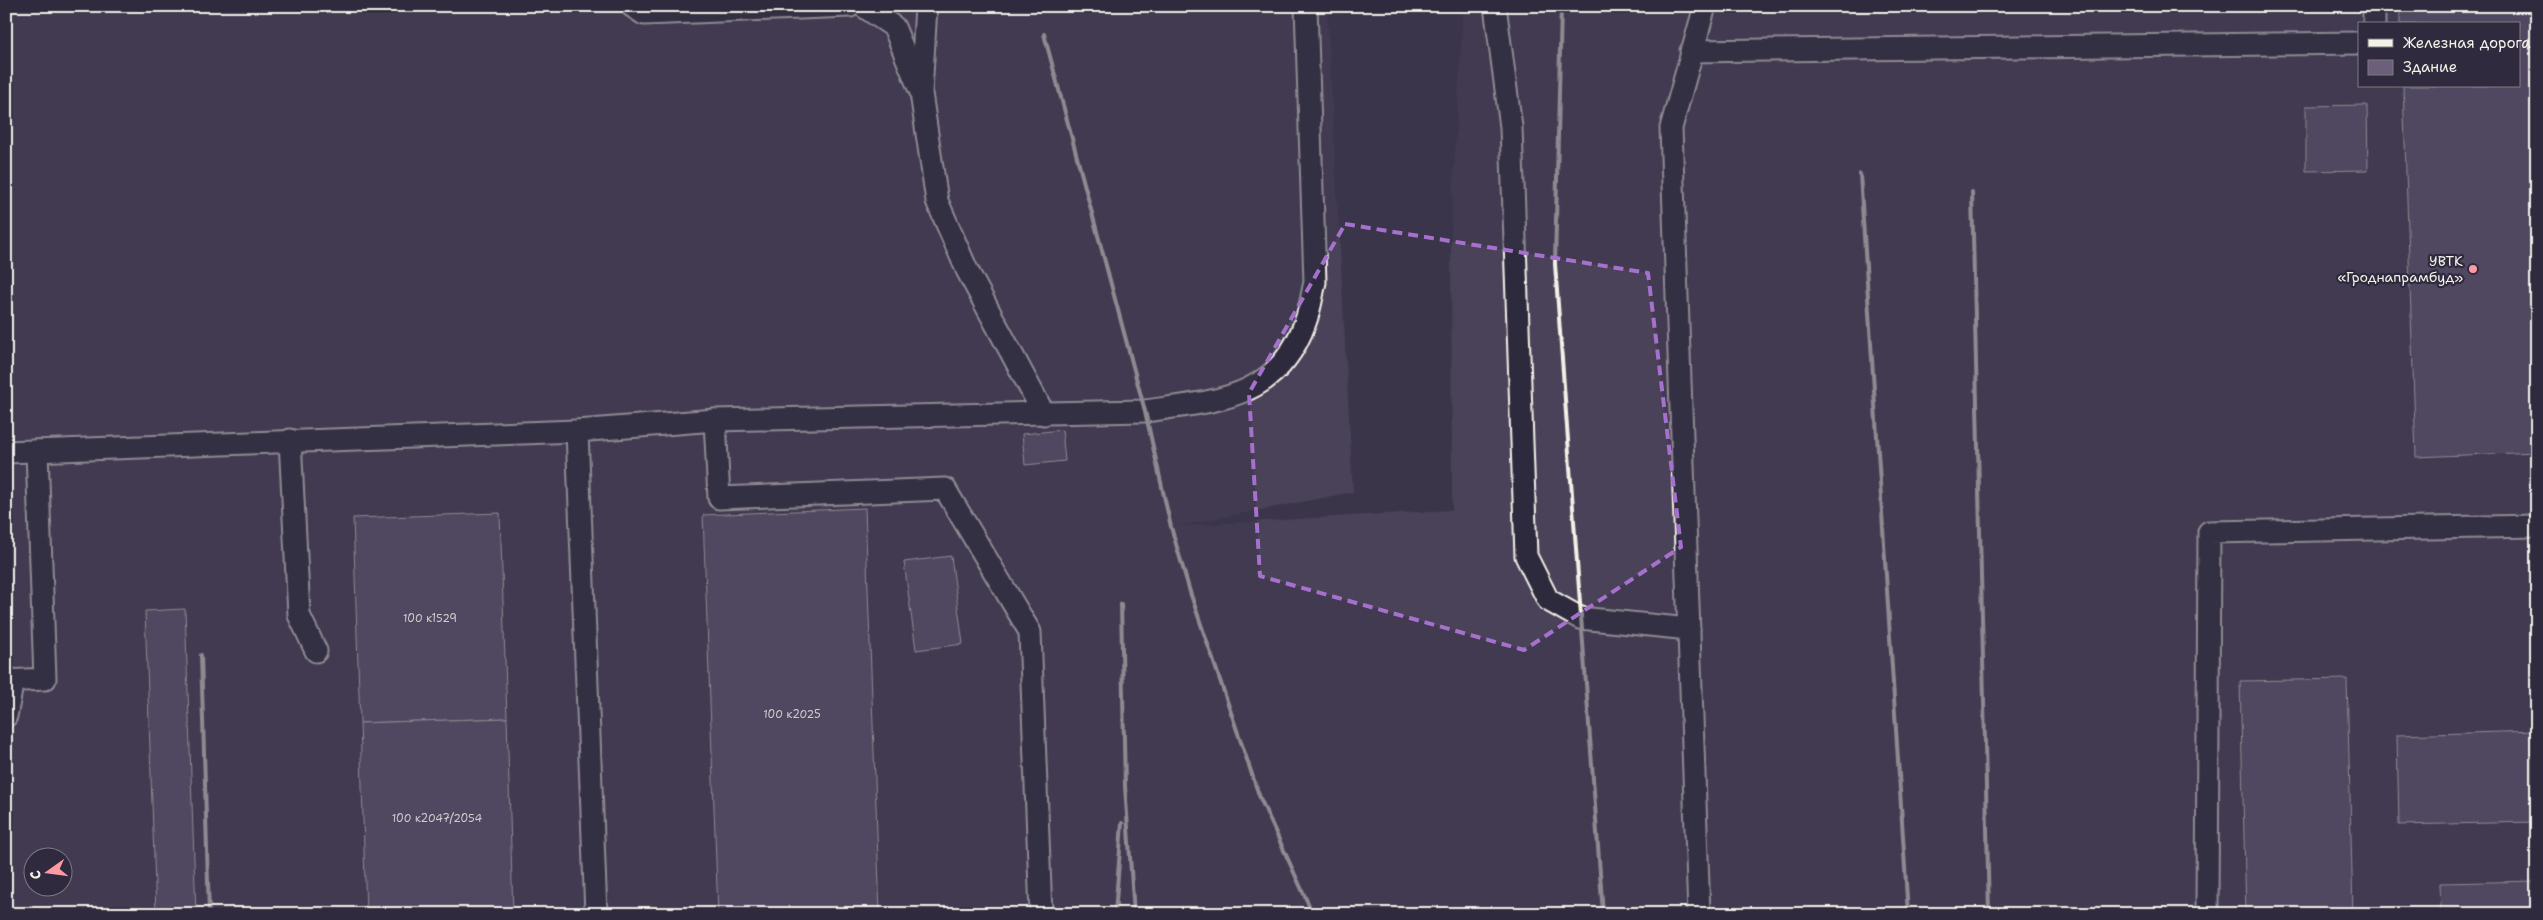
<svg xmlns="http://www.w3.org/2000/svg" width="2543" height="920" font-family="'Shantell Sans',sans-serif">
  <style>
    .built { fill: #4a4259; fill-rule: evenodd }
    .building { fill: #6c5f7c; stroke: #f4f1e8 }
    .lines { fill: none; stroke-linecap: round; stroke-linejoin: round }
    .lane-casing { stroke: #f4f1e8; stroke-width: 25 }
    .lane { stroke: #2f2a3d; stroke-width: 21 }
    .rail { stroke: #f4f1e8; stroke-width: 4 }
    .marked { fill: none; stroke: #a571cd; stroke-width: 4; stroke-dasharray: 10 6; stroke-linejoin: round }
    .poi-dot { fill: #ff9aa2; stroke: #2f2a3d; stroke-width: 2 }
    .labels { text-anchor: middle; stroke-width: 4.5; stroke-linejoin: round; paint-order: stroke }
    .number-label { font-size: 11px; fill: #d2cccd }
    .poi-label { font-size: 14px; fill: #f4f1e8; stroke: #2f2a3d; text-anchor: end }
  </style>
  <rect width="100%" height="100%" fill="#3b354a"/>
  <filter id="ink" filterUnits="userSpaceOnUse"><feTurbulence type="fractalNoise" baseFrequency=".02" numOctaves="2"/><feDisplacementMap in="SourceGraphic" scale="10" xChannelSelector="R" yChannelSelector="G"/><feConvolveMatrix kernelMatrix="1 2 1 2 8 2 1 2 1" color-interpolation-filters="sRGB"/></filter>
  <g filter="url(#ink)">
    <path class="built" d="M6,6H1327L1353,492L1178,526L1452,510L1451,222L1463,6H2537V914H6ZM2359,24H2519V86H2359ZM32,858H62V888H32Z"/>
    <g class="building">
      <path d="M1854,6H2100L1854,12Z"/>
      <path d="M2400,6H2537V452L2416,457L2403,86H2519V24H2400Z"/>
      <path d="M2367,105L2368,170L2306,171V106Z"/>
      <path d="M1062,430L1065,461L1025,465L1022,434Z"/>
      <path d="M865,508L880,914H718L703,515Z"/>
      <path d="M500,513L507,718L360,723L353,518Z"/>
      <path d="M951,556L963,644L916,650L904,562Z"/>
      <path d="M185,609L196,914H156L145,611Z"/>
      <path d="M2347,679L2353,914H2246L2240,681Z"/>
      <path d="M507,718L513,914H366L360,723Z"/>
      <path d="M2537,731V822L2399,825L2397,735Z"/>
      <path d="M2537,881V914H2441L2440,883Z"/>
    </g>
    <g class="lines">
      <defs>
        <g id="lane">
          <path d="M632,6L644,14L850,6"/>
          <path d="M863,6L894,27L919,88"/>
          <path d="M926,6L921,93L937,201L967,270L1044,414"/>
          <path d="M1495,6L1511,127L1526,556L1548,600L1580,618L1689,629"/>
          <path d="M2374,6V24"/>
          <path d="M1691,51L2359,43"/>
          <path d="M715,420L719,498L945,489L1030,632L1041,914"/>
          <path d="M290,440L299,615L316,651"/>
          <path d="M6,452L577,431"/>
          <path d="M6,681L45,679L37,451"/>
          <path d="M6,716L13,680"/>
          <path d="M596,914L577,431L715,420L1145,411C1216,401 1277,400 1305,323C1310,310 1312,295 1315,282L1306,6"/>
          <path d="M1699,914L1671,128L1705,6"/>
          <path d="M2207,914L2209,532L2537,526"/>
        </g>
      </defs>
      <use href="#lane" class="lane-casing"/>
      <use href="#lane" class="lane"/>
      <g class="rail">
        <path d="M1561,6L1555,264L1603,914"/>
        <path d="M1044,34L1145,411L1171,527L1190,592L1260,798L1313,914"/>
        <path d="M1860,174L1908,914"/>
        <path d="M1972,192L1989,914"/>
        <path d="M1121,604L1125,786L1134,914"/>
        <path d="M201,655L209,914"/>
        <path d="M1115,914L1122,823"/>
      </g>
    </g>
  </g>
  <path d="M0 0H2543V920H0ZM1345,224L1648,273L1681,547L1524,650L1260,576L1249,393Z" fill="#3b354a" fill-opacity=".55" fill-rule="evenodd"/>
  <path class="marked" d="M1345,224L1648,273L1681,547L1524,650L1260,576L1249,393Z"/>
  <circle class="poi-dot" cx="2473" cy="269" r="5"/>
  <g class="labels">
    <g class="number-label">
      <text x="430" y="622">100 к1529</text>
      <text x="792" y="718">100 к2025</text>
      <text x="437" y="822">100 к2047/2054</text>
    </g>
    <g class="poi-label">
      <text x="2463" y="266">УВТК<tspan x="2463" dy="16">«Гроднапрамбуд»</tspan></text>
    </g>
  </g>
  <rect width="2543" height="920" fill="none" stroke="#2f2a3d" stroke-width="25"/>
  <rect x="12" y="12" width="2518" height="895" fill="none" stroke="#f4f1e8" stroke-width="2" filter="url(#ink)"/>
  <rect x="2358" y="22" width="162" height="65" fill="#2f2a3d" stroke="#7e7a81"/>
  <rect x="2368" y="39" width="25" height="8" fill="#f4f1e8" stroke="#7e7a81"/>
  <text x="2403" y="48" font-size="15" fill="#f4f1e8">Железная дорога</text>
  <rect x="2368" y="60" width="25" height="15" fill="#6c5f7c" stroke="#7e7a81"/>
  <text x="2403" y="72" font-size="15" fill="#f4f1e8">Здание</text>
  <g transform="translate(48 872) rotate(256)"><circle r="24" fill="#2f2a3d" stroke="#7e7a81"/>
  <path d="M0-4L9 19L0 12L-9 19Z" fill="#ff9aa2"/>
  <text y="-8" font-size="14" font-weight="bold" text-anchor="middle" fill="#f4f1e8">С</text>
  </g>
</svg>
